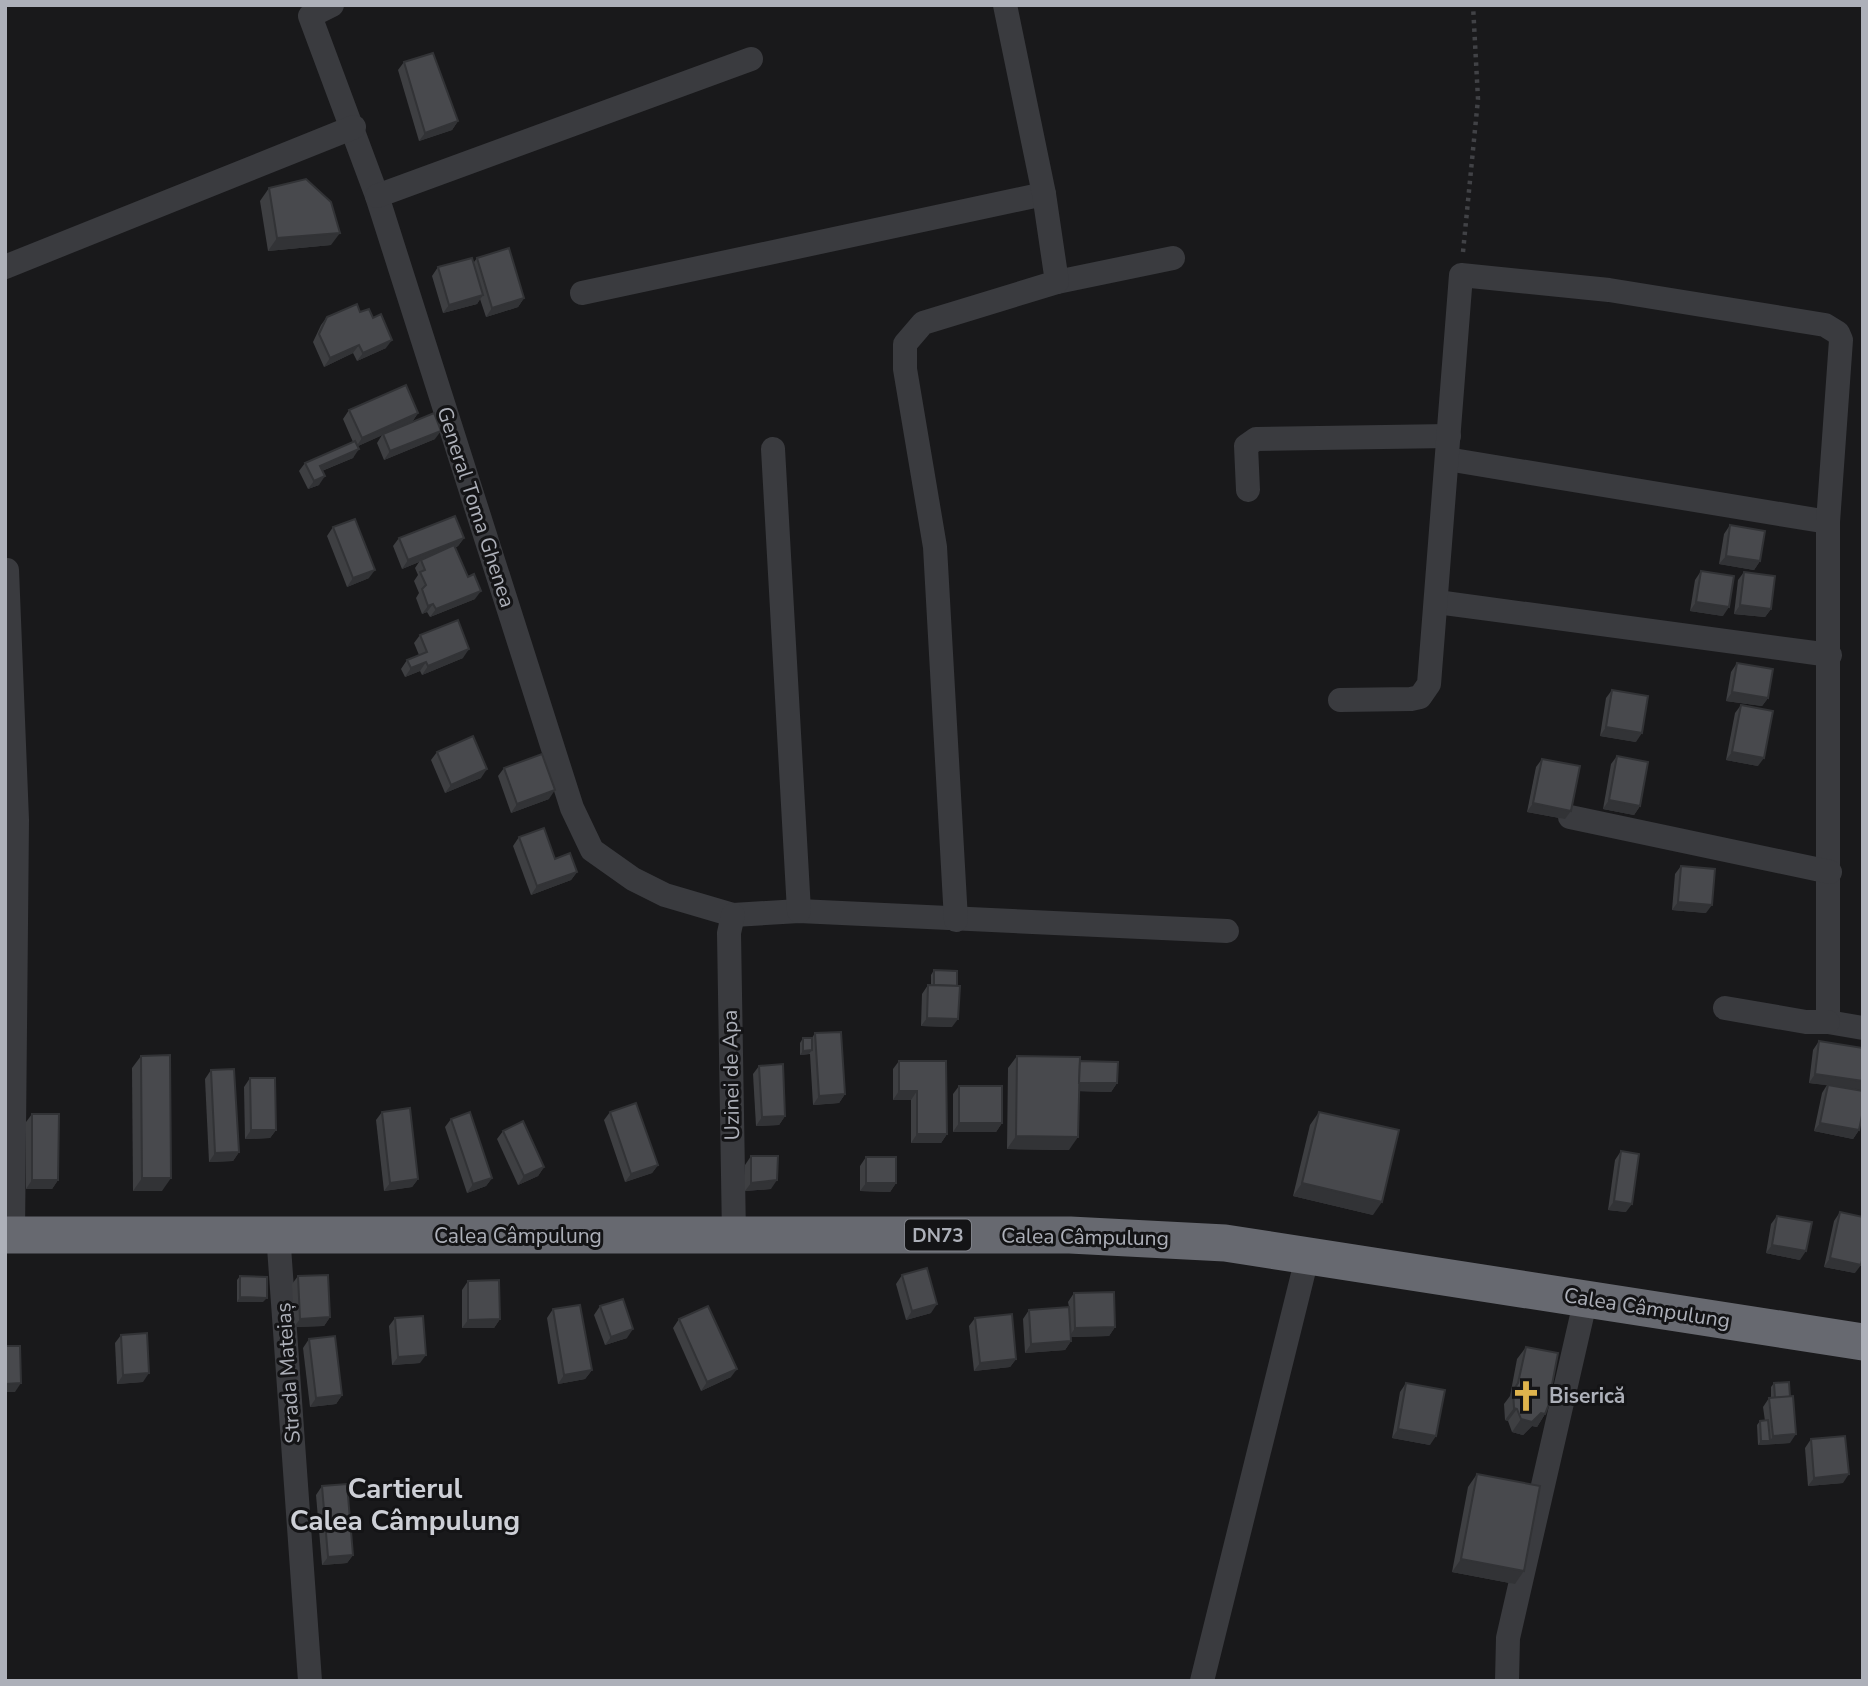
<svg xmlns="http://www.w3.org/2000/svg" width="1868" height="1686" font-family="'Nunito Sans',sans-serif">
  <style>
    .lines { fill: none; stroke-linecap: round; stroke-linejoin: round }
    .path { stroke: #414246; stroke-width: 4.5; stroke-dasharray: 3.5 5; stroke-linecap: butt }
    .minor { stroke: #3a3b3f; stroke-width: 24 }
    .highway { stroke: #676970; stroke-width: 37 }
    .wall { fill: #3e3f42 }
    .shaded-wall { fill: #323336 }
    .building { fill: #48494d; stroke: #323336; stroke-width: 2 }
    .labels { text-anchor: middle; stroke-width: 6; stroke-linejoin: round; paint-order: stroke }
    .shield { fill: #141416; stroke: #7f8188; stroke-width: 2 }
    .shield-label { font-size: 19px; font-weight: bold; fill: #adb0b9 }
    .street-label { font-size: 21px; fill: #adb0b9; stroke: #141416 }
    .poi-label { font-size: 21px; font-weight: bold; fill: #adb0b9; stroke: #141416; text-anchor: start }
    .district-label { font-size: 28px; font-weight: bold; fill: #cdcfd6; stroke: #141416 }
  </style>
  <rect width="100%" height="100%" fill="#19191b"/>
  <g class="lines">
    <path class="path" d="M1463,252L1478,99L1473,5"/>
    <g class="minor">
      <path d="M332,5L310,16L377,196L572,808L592,850L633,879L665,895L733,915L799,911L1227,931"/>
      <path d="M377,196L751,59"/>
      <path d="M5,267L354,127"/>
      <path d="M1057,282L1173,258"/>
      <path d="M582,293L1044,194"/>
      <path d="M773,449L799,911"/>
      <path d="M1447,459L1828,522"/>
      <path d="M1248,490L1246,446L1256,439L1449,436"/>
      <path d="M7,570L17,820L13,1235"/>
      <path d="M1437,602L1830,655"/>
      <path d="M1340,700L1411,699L1420,697L1429,684L1461,275L1609,290L1825,325L1838,333L1841,340L1828,522V1022L1863,1028"/>
      <path d="M1570,817L1830,872"/>
      <path d="M733,915L729,933L734,1235"/>
      <path d="M956,920L935,547L905,369V344L923,323L1057,282L1044,194L1005,5"/>
      <path d="M1725,1008L1806,1022H1828"/>
      <path d="M278,1233L310,1681"/>
      <path d="M1202,1681L1308,1254"/>
      <path d="M1507,1681L1508,1638L1586,1298"/>
    </g>
    <path class="highway" d="M5,1235H1070L1225,1243L1863,1342"/>
  </g>
  <g class="wall">
    <path d="M404,62L458,121L452,130L419,141L398,70Z"/>
    <path d="M269,188L331,245L268,251L260,201Z"/>
    <path d="M477,258L524,298L518,307L486,317L480,299L477,304L443,313L432,276L438,267L474,262Z"/>
    <path d="M360,312L386,348L357,361L353,353L324,367L313,342L321,325L327,317Z"/>
    <path d="M349,410L418,413L412,422L435,439L384,460L377,443L382,435L358,446L353,458L322,471L319,485L308,489L299,471L305,463L353,442L343,419Z"/>
    <path d="M1730,525L1760,561L1754,570L1719,564L1724,534Z"/>
    <path d="M333,527L369,578L347,587L327,536Z"/>
    <path d="M399,538H464L458,546L455,548L475,599L430,617L427,612L422,614L416,598L419,593L414,581L418,575L415,568L419,562L402,569L393,546Z"/>
    <path d="M1701,571L1723,616L1690,611L1695,580Z"/>
    <path d="M1744,572L1771,609L1765,617L1734,614L1738,580Z"/>
    <path d="M420,635L463,658L422,675L420,671L405,677L401,669L407,660L419,655L414,643Z"/>
    <path d="M1737,663L1768,698L1762,706L1726,701L1731,672Z"/>
    <path d="M1612,690L1636,742L1600,736L1606,698Z"/>
    <path d="M1741,705L1758,766L1726,760L1735,713Z"/>
    <path d="M437,752L481,778L445,793L431,760Z"/>
    <path d="M1617,756L1640,806L1634,815L1603,809L1611,764Z"/>
    <path d="M1542,759L1571,811L1565,819L1527,812L1536,767Z"/>
    <path d="M504,768L549,799L511,813L498,776Z"/>
    <path d="M519,837L577,872L571,880L531,895L513,846Z"/>
    <path d="M1681,866L1706,913L1672,910L1675,874Z"/>
    <path d="M934,970L952,1027L921,1026L922,994L928,985H931V975Z"/>
    <path d="M815,1033L845,1094L839,1103L813,1105L810,1054L800,1055V1043L803,1038H812Z"/>
    <path d="M1819,1041L1863,1048V1090L1848,1088L1859,1130L1853,1139L1814,1131L1822,1093L1827,1085L1809,1083L1813,1050Z"/>
    <path d="M141,1056L162,1191H133L132,1068Z"/>
    <path d="M1017,1056L1080,1061L1117,1083L1111,1092L1079,1091L1069,1150L1007,1149L1008,1068Z"/>
    <path d="M899,1061L947,1134L941,1143H911V1100H893V1069Z"/>
    <path d="M759,1066L785,1116L779,1125L756,1126L753,1074Z"/>
    <path d="M211,1070L239,1152L233,1161L209,1162L205,1079Z"/>
    <path d="M250,1078L276,1130L270,1138L245,1139L244,1087Z"/>
    <path d="M959,1086L1002,1123L996,1132H953V1094Z"/>
    <path d="M382,1112L418,1179L412,1187L384,1191L376,1120Z"/>
    <path d="M610,1112L658,1165L652,1173L625,1182L604,1120Z"/>
    <path d="M1319,1112L1373,1215L1293,1196L1310,1125Z"/>
    <path d="M32,1114L58,1180L52,1189H26V1122Z"/>
    <path d="M451,1119L492,1178L486,1186L467,1193L445,1127Z"/>
    <path d="M503,1131L544,1167L538,1176L518,1185L497,1139Z"/>
    <path d="M1621,1151L1626,1212L1608,1210L1615,1160Z"/>
    <path d="M751,1156L771,1189L745,1191V1165Z"/>
    <path d="M866,1157L896,1183L890,1192L860,1191V1166Z"/>
    <path d="M1840,1212L1855,1273L1824,1267L1834,1221Z"/>
    <path d="M1777,1216L1800,1260L1766,1253L1771,1224Z"/>
    <path d="M902,1275L931,1313L906,1320L896,1284Z"/>
    <path d="M240,1276L263,1302H237V1280Z"/>
    <path d="M298,1276L330,1317L324,1326L294,1327L292,1284Z"/>
    <path d="M468,1281L500,1319L494,1328H462V1290Z"/>
    <path d="M1074,1293L1115,1327L1109,1336L1071,1337V1341L1065,1350L1025,1353L1023,1319L1029,1310L1069,1307L1068,1302Z"/>
    <path d="M600,1306L627,1338L605,1345L594,1315Z"/>
    <path d="M553,1309L592,1370L585,1379L558,1384L547,1318Z"/>
    <path d="M395,1318L420,1363L392,1365L389,1326Z"/>
    <path d="M975,1318L1016,1359L1010,1367L974,1371L969,1326Z"/>
    <path d="M679,1319L731,1377L701,1391L673,1328Z"/>
    <path d="M121,1335L143,1382L117,1384L115,1343Z"/>
    <path d="M309,1339L342,1395L336,1404L310,1407L303,1348Z"/>
    <path d="M1526,1347L1545,1414L1537,1427L1532,1426L1523,1435L1512,1432L1508,1421L1505,1420L1504,1404L1510,1396L1517,1359Z"/>
    <path d="M1406,1383L1430,1445L1392,1438L1400,1392Z"/>
    <path d="M1774,1383L1790,1443L1758,1445L1757,1425L1760,1421H1765L1763,1407L1769,1398H1771V1387Z"/>
    <path d="M1811,1439L1843,1483L1808,1486L1805,1448Z"/>
    <path d="M1477,1474L1524,1571L1515,1584L1452,1572L1468,1487Z"/>
    <path d="M322,1486L353,1555L347,1563L322,1565L316,1495Z"/>
  </g>
  <g class="shaded-wall">
    <path d="M458,121L452,130L419,141L425,133Z"/>
    <path d="M340,233L331,245L268,251L277,238Z"/>
    <path d="M483,295L477,304L443,313L449,305Z"/>
    <path d="M524,298L518,307L486,317L492,308Z"/>
    <path d="M392,340L386,348L357,361L363,353Z"/>
    <path d="M359,345L353,353L324,367L330,358Z"/>
    <path d="M418,413L412,422L356,447L362,438Z"/>
    <path d="M441,431L435,439L384,460L390,451Z"/>
    <path d="M359,449L353,458L314,474L320,466Z"/>
    <path d="M325,476L319,485L308,489L314,481Z"/>
    <path d="M464,538L458,546L421,561V560L419,562L402,569L408,560Z"/>
    <path d="M1726,556L1760,561L1754,570L1719,564Z"/>
    <path d="M375,570L369,578L347,587L353,578Z"/>
    <path d="M481,591L475,599L430,617L436,609Z"/>
    <path d="M1696,602L1729,607L1723,616L1690,611Z"/>
    <path d="M433,604L427,612L422,614L428,606Z"/>
    <path d="M1740,605L1771,609L1765,617L1734,614Z"/>
    <path d="M469,649L463,658L422,675L428,666Z"/>
    <path d="M426,662L420,671L405,677L411,668Z"/>
    <path d="M1732,692L1768,698L1762,706L1726,701Z"/>
    <path d="M1606,727L1642,733L1636,742L1600,736Z"/>
    <path d="M1732,752L1764,758L1758,766L1726,760Z"/>
    <path d="M487,769L481,778L445,793L451,785Z"/>
    <path d="M555,790L549,799L511,813L517,804Z"/>
    <path d="M1609,800L1640,806L1634,815L1603,809Z"/>
    <path d="M1533,803L1571,811L1565,819L1527,812Z"/>
    <path d="M577,872L571,880L531,895L537,886Z"/>
    <path d="M1678,902L1712,905L1706,913L1672,910Z"/>
    <path d="M927,1018L958,1019L952,1027L921,1026Z"/>
    <path d="M812,1050L809,1054L800,1055L803,1051Z"/>
    <path d="M1815,1074L1863,1081V1090L1809,1083Z"/>
    <path d="M1077,1083H1117L1111,1092L1071,1091Z"/>
    <path d="M899,1091H917L911,1100H893Z"/>
    <path d="M845,1094L839,1103L813,1105L819,1096Z"/>
    <path d="M785,1116L779,1125L756,1126L762,1117Z"/>
    <path d="M959,1123H1002L996,1132H953Z"/>
    <path d="M1820,1123L1859,1130L1853,1139L1814,1131Z"/>
    <path d="M251,1130H276L270,1138L245,1139Z"/>
    <path d="M917,1134H947L941,1143H911Z"/>
    <path d="M1016,1136L1078,1137L1069,1150L1007,1149Z"/>
    <path d="M239,1152L233,1161L209,1162L215,1153Z"/>
    <path d="M658,1165L652,1173L625,1182L631,1174Z"/>
    <path d="M544,1167L538,1176L518,1185L524,1176Z"/>
    <path d="M142,1178H171L162,1191H133Z"/>
    <path d="M492,1178L486,1186L467,1193L473,1184Z"/>
    <path d="M418,1179L412,1187L384,1191L390,1183Z"/>
    <path d="M32,1180H58L52,1189H26Z"/>
    <path d="M777,1180L771,1189L745,1191L751,1183Z"/>
    <path d="M866,1183H896L890,1192L860,1191Z"/>
    <path d="M1302,1183L1382,1202L1373,1215L1293,1196Z"/>
    <path d="M1614,1201L1632,1204L1626,1212L1608,1210Z"/>
    <path d="M1772,1245L1806,1251L1800,1260L1766,1253Z"/>
    <path d="M1830,1258L1861,1265L1855,1273L1824,1267Z"/>
    <path d="M240,1297L267,1298L263,1302H237Z"/>
    <path d="M937,1304L931,1313L906,1320L912,1311Z"/>
    <path d="M330,1317L324,1326L294,1327L300,1319Z"/>
    <path d="M500,1319L494,1328H462L468,1320Z"/>
    <path d="M1115,1327L1109,1336L1069,1337L1075,1328Z"/>
    <path d="M633,1329L627,1338L605,1345L611,1337Z"/>
    <path d="M1071,1341L1065,1350L1025,1353L1031,1344Z"/>
    <path d="M426,1355L420,1363L392,1365L398,1357Z"/>
    <path d="M1016,1359L1010,1367L974,1371L980,1363Z"/>
    <path d="M737,1369L731,1377L701,1391L707,1382Z"/>
    <path d="M592,1370L585,1379L558,1384L564,1375Z"/>
    <path d="M149,1373L143,1382L117,1384L123,1375Z"/>
    <path d="M21,1383L15,1392H5V1384Z"/>
    <path d="M342,1395L336,1404L310,1407L316,1398Z"/>
    <path d="M1514,1408L1517,1409L1508,1421L1505,1420Z"/>
    <path d="M1541,1413L1545,1414L1537,1427L1532,1426L1523,1435L1512,1432L1521,1419Z"/>
    <path d="M1398,1429L1436,1436L1430,1445L1392,1438Z"/>
    <path d="M1796,1434L1790,1443L1758,1445L1761,1441H1770L1773,1436Z"/>
    <path d="M1849,1474L1843,1483L1808,1486L1814,1478Z"/>
    <path d="M353,1555L347,1563L322,1565L328,1557Z"/>
    <path d="M1461,1559L1524,1571L1515,1584L1452,1572Z"/>
  </g>
  <g class="building">
    <path d="M433,53L458,121L425,133L404,62Z"/>
    <path d="M306,179L331,202L340,233L277,238L269,188Z"/>
    <path d="M509,248L524,298L492,308L477,258Z"/>
    <path d="M472,258L483,295L449,305L438,267Z"/>
    <path d="M357,304L360,312L369,309L373,318L381,314L392,340L363,353L359,345L330,358L319,334L327,317Z"/>
    <path d="M406,385L418,413L362,438L349,410Z"/>
    <path d="M434,413L441,431L390,451L383,434Z"/>
    <path d="M355,441L359,449L320,466L325,476L314,481L305,463Z"/>
    <path d="M455,516L464,538L408,560L399,538Z"/>
    <path d="M355,519L375,570L353,578L333,527Z"/>
    <path d="M1730,525L1765,531L1760,561L1726,556Z"/>
    <path d="M454,545L468,577L474,574L481,591L436,609L433,604L428,606L422,589L426,585L420,572L425,570L421,560Z"/>
    <path d="M1701,571L1734,576L1729,607L1696,602Z"/>
    <path d="M1744,572L1775,576L1771,609L1740,605Z"/>
    <path d="M458,620L469,649L428,666L426,662L411,668L407,660L427,652L420,635Z"/>
    <path d="M1737,663L1773,669L1768,698L1732,692Z"/>
    <path d="M1612,690L1648,696L1642,733L1606,727Z"/>
    <path d="M1741,705L1773,711L1764,758L1732,752Z"/>
    <path d="M473,736L487,769L451,785L437,752Z"/>
    <path d="M542,754L555,790L517,804L504,768Z"/>
    <path d="M1617,756L1648,762L1640,806L1609,800Z"/>
    <path d="M1542,759L1580,766L1571,811L1533,803Z"/>
    <path d="M544,828L555,859L570,853L577,872L537,886L519,837Z"/>
    <path d="M1681,866L1715,869L1712,905L1678,902Z"/>
    <path d="M934,970L957,971V986L934,985Z"/>
    <path d="M928,985L960,986L958,1019L927,1018Z"/>
    <path d="M841,1032L845,1094L819,1096L815,1033Z"/>
    <path d="M803,1038H812V1050L803,1051Z"/>
    <path d="M1819,1041L1863,1048V1081L1815,1074Z"/>
    <path d="M170,1055L171,1178H142L141,1056Z"/>
    <path d="M1017,1056L1080,1057L1078,1137L1016,1136Z"/>
    <path d="M899,1061H946L947,1134H917V1091H899Z"/>
    <path d="M1080,1061L1118,1062L1117,1083H1079Z"/>
    <path d="M783,1064L785,1116L762,1117L759,1066Z"/>
    <path d="M234,1069L239,1152L215,1153L211,1070Z"/>
    <path d="M250,1078H275L276,1130H251Z"/>
    <path d="M1828,1085L1863,1091V1111L1859,1130L1820,1123Z"/>
    <rect x="959" y="1086" width="43" height="37"/>
    <path d="M636,1103L658,1165L631,1174L610,1112Z"/>
    <path d="M410,1108L418,1179L390,1183L382,1112Z"/>
    <path d="M470,1112L492,1178L473,1184L451,1119Z"/>
    <path d="M1319,1112L1399,1130L1382,1202L1302,1183Z"/>
    <path d="M32,1114H59L58,1180H32Z"/>
    <path d="M523,1121L544,1167L524,1176L503,1131Z"/>
    <path d="M1621,1151L1639,1154L1632,1204L1614,1201Z"/>
    <path d="M751,1156H778L777,1180L751,1183Z"/>
    <rect x="866" y="1157" width="30" height="26"/>
    <path d="M1840,1212L1863,1217V1256L1861,1265L1830,1258Z"/>
    <path d="M1777,1216L1812,1222L1806,1251L1772,1245Z"/>
    <path d="M927,1268L937,1304L912,1311L902,1275Z"/>
    <path d="M328,1275L330,1317L300,1319L298,1276Z"/>
    <path d="M240,1276L267,1277V1298L240,1297Z"/>
    <path d="M499,1280L500,1319L468,1320V1281Z"/>
    <path d="M1114,1292L1115,1327L1075,1328L1074,1293Z"/>
    <path d="M623,1299L633,1329L611,1337L600,1306Z"/>
    <path d="M580,1305L592,1370L564,1375L553,1309Z"/>
    <path d="M708,1306L737,1369L707,1382L679,1319Z"/>
    <path d="M1069,1307L1071,1341L1031,1344L1029,1310Z"/>
    <path d="M1012,1314L1016,1359L980,1363L975,1318Z"/>
    <path d="M423,1316L426,1355L398,1357L395,1318Z"/>
    <path d="M147,1333L149,1373L123,1375L121,1335Z"/>
    <path d="M335,1336L342,1395L316,1398L309,1339Z"/>
    <path d="M5,1346H20L21,1383L5,1384Z"/>
    <path d="M1526,1347L1558,1353L1551,1390L1552,1396L1545,1414L1541,1413L1532,1422L1521,1419L1517,1409L1514,1408L1513,1391L1518,1383Z"/>
    <path d="M1789,1382L1790,1397L1775,1398L1774,1383Z"/>
    <path d="M1406,1383L1445,1390L1436,1436L1398,1429Z"/>
    <path d="M1793,1396L1796,1434L1773,1436L1769,1398Z"/>
    <path d="M1768,1420L1770,1441H1761L1760,1421Z"/>
    <path d="M1845,1436L1849,1474L1814,1478L1811,1439Z"/>
    <path d="M1477,1474L1540,1486L1524,1571L1461,1559Z"/>
    <path d="M347,1484L353,1555L328,1557L322,1486Z"/>
  </g>
  <defs>
    <symbol id="church-bare" viewBox="-9 -9 18 18"><path d="M-1.2-6h2.4v3.5h3.3v2.4h-3.3V6h-2.4V-.1h-3.3v-2.4h3.3Z" fill="#dfb44d" stroke="#141416" stroke-width="2.5" paint-order="stroke"/></symbol>
  </defs>
  <g fill-rule="evenodd">
    <use href="#church-bare" x="1504" y="1374" width="44" height="44"/>
  </g>
  <g class="labels">
    <rect class="shield" x="905" y="1219.5" width="66" height="31" rx="5"/>
    <g class="shield-label">
      <text x="938" y="1242">DN73</text>
    </g>
    <g class="street-label">
      <text transform="translate(476 507) rotate(72)" y="7">General Toma Ghenea</text>
      <text transform="translate(731 1075) rotate(-91)" y="7">Uzinei de Apa</text>
      <text x="518" y="1243">Calea Câmpulung</text>
      <text transform="translate(1085 1237) rotate(1)" y="7">Calea Câmpulung</text>
      <text transform="translate(1647 1308) rotate(9)" y="7">Calea Câmpulung</text>
      <text transform="translate(288 1373) rotate(-94)" y="7">Strada Mateiaș</text>
    </g>
    <g class="poi-label">
      <text x="1549" y="1403">Biserică</text>
    </g>
    <g class="district-label">
      <text x="405" y="1498">Cartierul<tspan x="405" dy="32">Calea Câmpulung</tspan></text>
    </g>
  </g>
  <rect width="1868" height="1686" fill="none" stroke="#adb0b9" stroke-width="14"/>
</svg>
